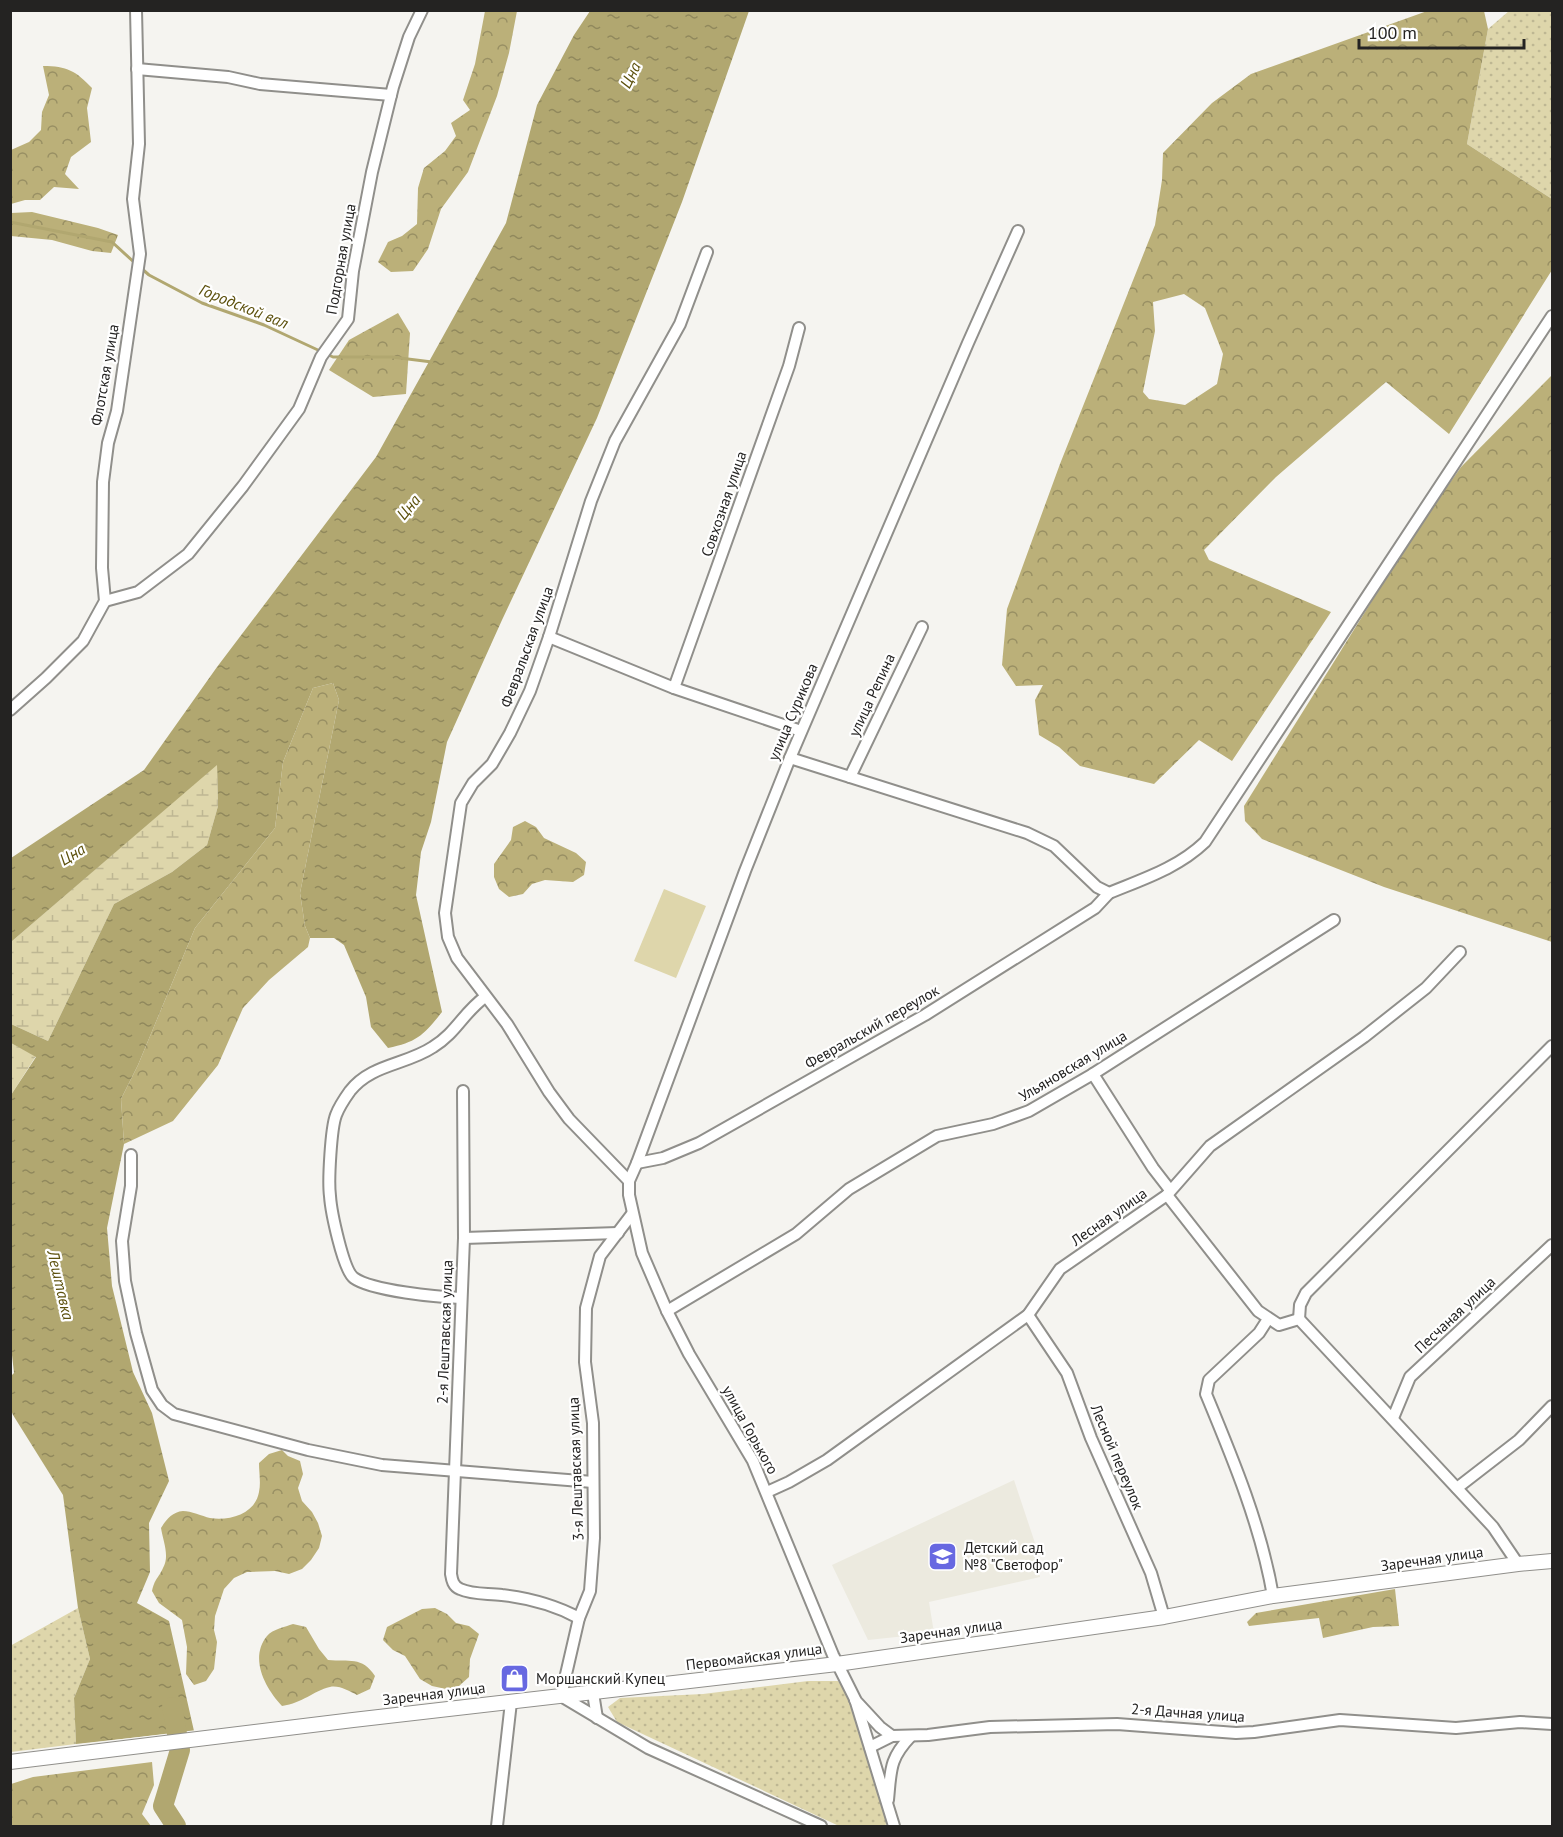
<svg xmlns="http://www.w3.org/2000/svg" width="1563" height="1837" font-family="'PT Sans',sans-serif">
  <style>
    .built { fill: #eceadf }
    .grass { fill: url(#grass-dots) }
    .forest { fill: url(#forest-crowns); fill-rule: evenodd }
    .wetland { fill: url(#wetland-marsh) }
    .pitch { fill: #ded6ab }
    .water { fill: url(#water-ripples) }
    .pier { fill: #f5f4f0 }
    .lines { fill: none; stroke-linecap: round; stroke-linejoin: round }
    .stream { stroke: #b1a770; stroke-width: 3 }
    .river { stroke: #b1a770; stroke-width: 20 }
    .minor-casing { stroke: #908f8b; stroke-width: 14 }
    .major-casing { stroke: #908f8b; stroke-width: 16 }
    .minor { stroke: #fff; stroke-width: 10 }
    .major { stroke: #fff; stroke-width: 14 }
    .labels { text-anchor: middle; stroke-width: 4.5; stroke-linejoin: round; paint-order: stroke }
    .street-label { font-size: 15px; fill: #242322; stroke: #fff }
    .poi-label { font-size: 15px; fill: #242322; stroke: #fff; text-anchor: start }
    .water-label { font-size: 16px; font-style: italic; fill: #5c500c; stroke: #fff }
  </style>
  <defs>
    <pattern id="grass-dots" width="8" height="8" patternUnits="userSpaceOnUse" patternTransform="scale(1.5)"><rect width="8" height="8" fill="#ded6ab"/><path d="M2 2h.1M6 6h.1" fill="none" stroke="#beb793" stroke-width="1.8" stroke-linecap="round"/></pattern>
    <pattern id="forest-crowns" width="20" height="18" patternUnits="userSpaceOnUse" patternTransform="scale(1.5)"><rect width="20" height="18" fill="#bbb079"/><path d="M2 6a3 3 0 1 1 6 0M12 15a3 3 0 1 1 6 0" fill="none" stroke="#988f63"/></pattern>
    <pattern id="wetland-marsh" width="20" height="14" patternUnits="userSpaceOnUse" patternTransform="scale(1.5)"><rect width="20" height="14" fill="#ded6ab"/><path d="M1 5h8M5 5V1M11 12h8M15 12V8" fill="none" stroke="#beb793"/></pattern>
    <pattern id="water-ripples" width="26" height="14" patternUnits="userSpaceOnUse" patternTransform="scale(1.5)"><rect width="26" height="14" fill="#b1a770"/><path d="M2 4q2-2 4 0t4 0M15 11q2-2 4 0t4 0" fill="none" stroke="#90885c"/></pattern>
  </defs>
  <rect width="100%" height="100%" fill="#f5f4f0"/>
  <path class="built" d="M1014,1480L1037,1549L1040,1577L929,1602L934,1633L868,1640L832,1565Z"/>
  <g class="grass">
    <path d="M1509,11H1552V199L1467,144L1488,29Z"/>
    <path d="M78,1608L90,1659L74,1698L76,1744L11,1752L10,1646Z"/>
    <path d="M808,1681H838L851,1698L888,1820L885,1826H839L617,1722L608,1707L620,1698L703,1694Z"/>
  </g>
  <g class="forest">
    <path d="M1430,10L1484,11L1488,29L1467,144L1552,199V270L1449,434L1386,382L1276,477L1204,550L1209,560L1331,612L1232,761L1199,740L1154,784L1080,766L1059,747L1039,735L1035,700L1043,685L1016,686L1002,665L1007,609L1060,464L1155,225L1162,180L1163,153L1212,103L1251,74ZM1184,294L1205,308L1223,354L1217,384L1185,405L1149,399L1143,392L1155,331L1153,302Z"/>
    <path d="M485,11H517L509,53L497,96L468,172L441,209L428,249L413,271L391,272L378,262L388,242L402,236L417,224L418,188L424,168L445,151L456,136L451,123L470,110L463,100L475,64Z"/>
    <path d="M43,66C67,66 76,71 92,88L87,108L91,142L71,157L65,174L79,189L54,187L40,200H25L11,204V150L29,142L41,130L42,112L49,95Z"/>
    <path d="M32,212L98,228L118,235L111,253L92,251L52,240L11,236V213Z"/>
    <path d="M398,313L410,333L406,394L373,397L329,370L349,340Z"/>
    <path d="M1552,375V942L1384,887L1262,839L1245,821L1244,806L1413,535L1461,467Z"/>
    <path d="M333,683L339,700L300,893L305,926L310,938L308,947L269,980L243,1008L218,1065L173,1121L124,1144L121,1099L138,1065L195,928L275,828L283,762L313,688Z"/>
    <path d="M525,821L536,827L544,838L576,853L586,862L584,875L573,882L545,880L532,884L523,894L509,897L499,889L494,877V864L511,840L513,827Z"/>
    <path d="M282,1450L288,1456L300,1461L303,1474L298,1488L302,1501L312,1512L318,1523L322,1536L319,1548L311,1560L302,1569L289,1574L275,1571L247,1572L234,1578L224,1589L215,1616L214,1630L217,1642L214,1669L206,1681L194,1685L186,1674L187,1647L182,1620L159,1603L152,1591C155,1578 158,1579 163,1568C170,1556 163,1541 161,1528C166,1520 172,1512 183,1511C191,1511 202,1516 210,1518C230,1521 255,1514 259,1492C261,1483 259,1472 259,1463L269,1454Z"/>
    <path d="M1395,1589L1399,1626L1373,1627L1323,1638L1319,1618L1249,1626L1247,1622L1256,1613Z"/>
    <path d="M435,1608L447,1614L456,1623L469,1626L479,1634L470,1659L469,1677L459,1686L446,1689L432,1686L420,1679L405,1656L393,1650L383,1640L387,1627L422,1609Z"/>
    <path d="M293,1624L306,1627L319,1649L328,1660C349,1662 362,1656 375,1676L370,1689L357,1695C349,1691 339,1685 330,1687C313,1691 303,1703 282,1706C265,1688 249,1658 267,1636C273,1629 285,1627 293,1624Z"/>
    <path d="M152,1762L154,1785L142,1814L151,1826H11V1784L33,1777Z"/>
  </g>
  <g class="wetland">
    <path d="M217,764L218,806L207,845L172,872L114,904L48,1041L11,1024V942Z"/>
    <path d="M11,1043L36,1056L11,1095Z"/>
  </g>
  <path class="pitch" d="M664,889L706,906L676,978L634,961Z"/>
  <path class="water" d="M590,11H749L682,202L597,418L502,620L447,742L431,822L421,852L416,895L442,1012C424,1035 417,1042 388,1048L371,1027L366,997L344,945L334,938H310L305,926L300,893L339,700L333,683L313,688L283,762L275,828L195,928L138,1065L121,1099L124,1144L107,1228L112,1286L133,1372L152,1413L169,1481L149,1523L150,1572L137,1603L169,1621L194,1731L76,1744L74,1698L90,1659L78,1608L63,1495L13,1415L11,1410L10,1377L14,1373L10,1337L11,1095L36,1057L11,1043V1024L48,1041L114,904L172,872L207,845L218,806L217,765L11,942V858L144,770L217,667L376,457L506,223L537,105L574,35Z"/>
  <path class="pier" d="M197,1730L194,1734L76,1747L73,1745Z"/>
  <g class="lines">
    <g class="stream">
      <path d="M10,222L112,242L136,264"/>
      <path d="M141,268L149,275L202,303L264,325L333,357H392L432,362"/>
    </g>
    <path class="river" d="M172,1707L180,1750L163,1806L176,1826"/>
    <defs>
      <g id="minor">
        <path d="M137,69L228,77L260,84L391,95"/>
        <path d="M105,601L138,592L188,554L243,486L299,409L321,357L348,319L353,271L372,172L393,87L409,37L422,10"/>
        <path d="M549,637L674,688L801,731"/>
        <path d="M674,688L789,366L799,328"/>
        <path d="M10,710L46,678L83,641L105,601L102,568L103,482L108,443L117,411L140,254L133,199L139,144L136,10"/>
        <path d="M790,758L1027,833L1054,846L1097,887L1109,893C1143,879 1178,868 1205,842L1552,316"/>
        <path d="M850,777L922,627"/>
        <path d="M1093,1074L1153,1168L1170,1190"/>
        <path d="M463,1091L464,1238L451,1574C452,1580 453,1586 460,1589C473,1595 488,1593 502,1595C528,1598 555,1605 579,1618"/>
        <path d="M131,1155V1186L122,1241L125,1281L136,1333L152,1390L162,1405L174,1414L308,1450L382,1465L593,1482"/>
        <path d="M637,1163L663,1158L699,1143L925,1015L1095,908L1109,893"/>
        <path d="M629,1181L569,1119L549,1092L507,1024L457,958L448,937L445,913L461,803L473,783L492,764L510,733L530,691L549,637L591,501L615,441L680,324L707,252"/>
        <path d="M1167,1195L1258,1311L1279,1325L1299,1319L1493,1527L1518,1564"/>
        <path d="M632,1214L600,1256L586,1308L585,1362L593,1423L594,1538L590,1591L579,1618L561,1696L648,1748L821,1826"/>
        <path d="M464,1238L618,1233"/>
        <path d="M461,1298C438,1297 372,1291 354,1278C343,1270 331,1211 330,1196C328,1181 331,1128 336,1115C339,1107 345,1098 350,1091C371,1064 406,1065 433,1047C457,1032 463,1013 485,997"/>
        <path d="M667,1311L796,1234L849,1189L937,1136L993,1124L1029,1111L1093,1074L1334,920"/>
        <path d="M1028,1315L1067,1373L1091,1438L1151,1573L1164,1617"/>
        <path d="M1268,1319L1259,1333L1209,1380L1206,1394C1233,1459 1261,1526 1273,1596"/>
        <path d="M1299,1319L1300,1305L1306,1293L1552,1046"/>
        <path d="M1393,1418L1410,1377L1552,1245"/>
        <path d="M1457,1488L1519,1440L1552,1406"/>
        <path d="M767,1492L789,1482L827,1460L1028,1315L1060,1269L1167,1195L1210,1146L1364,1037L1426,988L1460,952"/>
        <path d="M593,1693L597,1718"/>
        <path d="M855,1700L880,1727L892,1736L870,1747"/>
        <path d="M892,1736L928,1735L990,1727L1117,1724L1236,1733L1254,1732L1340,1720L1456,1728L1520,1722L1552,1724"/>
        <path d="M888,1800C891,1770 889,1759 911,1736"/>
        <path d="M497,1826L511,1702"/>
        <path d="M894,1826L855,1699L833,1655L753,1461L689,1354L667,1311L642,1253L629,1195V1181L637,1163L745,871L790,758L968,343L1018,231"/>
      </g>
      <path id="major" d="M10,1762L353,1720L837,1664L1164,1617L1273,1596L1518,1564L1552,1561"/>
    </defs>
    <use href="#minor" class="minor-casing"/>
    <use href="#major" class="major-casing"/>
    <use href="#minor" class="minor"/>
    <use href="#major" class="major"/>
  </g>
  <defs>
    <symbol id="school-square" viewBox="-11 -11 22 22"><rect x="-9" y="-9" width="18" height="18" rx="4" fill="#6768e1" stroke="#fff"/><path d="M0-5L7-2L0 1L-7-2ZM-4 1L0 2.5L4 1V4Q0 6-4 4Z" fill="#fff"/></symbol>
    <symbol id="shop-square" viewBox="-11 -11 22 22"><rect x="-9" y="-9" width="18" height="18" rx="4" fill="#6768e1" stroke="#fff"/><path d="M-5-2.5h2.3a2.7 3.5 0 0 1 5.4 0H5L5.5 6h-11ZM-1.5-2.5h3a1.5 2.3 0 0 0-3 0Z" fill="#fff"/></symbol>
  </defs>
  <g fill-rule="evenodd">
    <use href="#school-square" x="926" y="1540" width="33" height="33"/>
    <use href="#shop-square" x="498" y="1662" width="33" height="33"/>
  </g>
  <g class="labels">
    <g class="street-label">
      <text transform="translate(341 259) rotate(-80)" y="5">Подгорная улица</text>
      <text transform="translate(105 375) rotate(-80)" y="5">Флотская улица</text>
      <text transform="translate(724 504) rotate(-71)" y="5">Совхозная улица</text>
      <text transform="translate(527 647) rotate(-70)" y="5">Февральская улица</text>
      <text transform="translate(872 695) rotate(-65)" y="5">улица Репина</text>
      <text transform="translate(793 712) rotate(-67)" y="5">улица Сурикова</text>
      <text transform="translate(872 1027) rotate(-30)" y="5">Февральский переулок</text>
      <text transform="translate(1073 1066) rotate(-31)" y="5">Ульяновская улица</text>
      <text transform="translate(1109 1217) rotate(-35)" y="5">Лесная улица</text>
      <text transform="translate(1455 1315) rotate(-43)" y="5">Песчаная улица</text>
      <text transform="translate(445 1332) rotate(-88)" y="5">2-я Лештавская улица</text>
      <text transform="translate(750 1430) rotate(61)" y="5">улица Горького</text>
      <text transform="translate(1117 1457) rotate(67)" y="5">Лесной переулок</text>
      <text transform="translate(576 1469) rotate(-92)" y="5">3-я Лештавская улица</text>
      <text transform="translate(1432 1559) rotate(-8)" y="5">Заречная улица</text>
      <text transform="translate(951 1631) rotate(-8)" y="5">Заречная улица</text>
      <text transform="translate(754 1657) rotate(-7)" y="5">Первомайская улица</text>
      <text transform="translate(434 1694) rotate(-7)" y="5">Заречная улица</text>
      <text transform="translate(1188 1713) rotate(4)" y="5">2-я Дачная улица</text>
    </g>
    <g class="poi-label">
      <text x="964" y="1553">Детский сад<tspan x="964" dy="17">№8 "Светофор"</tspan></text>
      <text x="536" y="1684">Моршанский Купец</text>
    </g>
    <g class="water-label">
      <text transform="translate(630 75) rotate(-64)" y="6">Цна</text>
      <text transform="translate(244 306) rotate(22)" y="6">Городской вал</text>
      <text transform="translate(408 507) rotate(-51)" y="6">Цна</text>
      <text transform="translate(72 854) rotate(-31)" y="6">Цна</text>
      <text transform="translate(61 1285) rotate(77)" y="6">Лештавка</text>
    </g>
  </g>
  <rect width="1563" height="1837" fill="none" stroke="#242322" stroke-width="24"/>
  <path d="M1359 39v9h165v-9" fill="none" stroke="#242322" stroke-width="3"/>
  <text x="1368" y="39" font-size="18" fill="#242322" stroke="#ffffff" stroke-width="4.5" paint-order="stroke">100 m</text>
</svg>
